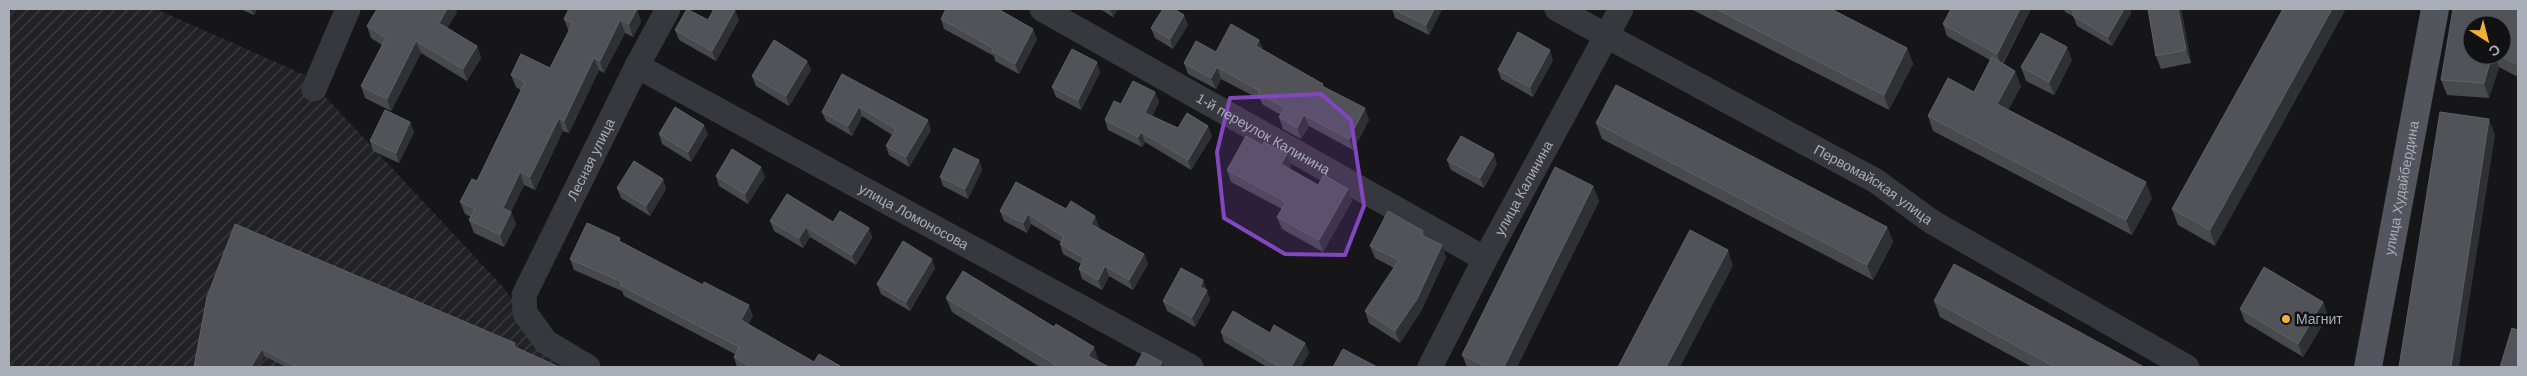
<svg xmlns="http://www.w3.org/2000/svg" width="2527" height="376" font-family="Arial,sans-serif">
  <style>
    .industrial { fill: url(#industrial-furrows) }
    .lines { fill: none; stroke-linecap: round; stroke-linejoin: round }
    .minor { stroke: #37383d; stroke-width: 25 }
    .major { stroke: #53555c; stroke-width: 28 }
    .wall { fill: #47494d; fill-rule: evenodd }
    .shaded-wall { fill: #2f3033 }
    .building { fill: #525359; stroke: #5f6168 }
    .marked { fill: #8446be; fill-opacity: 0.2; stroke: #8446be; stroke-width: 4; stroke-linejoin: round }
    .poi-dot { fill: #f2b134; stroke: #111113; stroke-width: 2 }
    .labels { text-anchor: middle; stroke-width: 5; stroke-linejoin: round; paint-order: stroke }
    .street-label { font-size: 14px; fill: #a8adb8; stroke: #111113 }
    .poi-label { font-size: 14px; fill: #a8adb8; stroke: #111113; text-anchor: start }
  </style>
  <defs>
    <pattern id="industrial-furrows" width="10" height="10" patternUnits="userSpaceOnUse" patternTransform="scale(1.25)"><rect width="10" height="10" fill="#222225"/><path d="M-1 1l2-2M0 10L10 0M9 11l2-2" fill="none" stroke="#3f3f43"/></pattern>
  </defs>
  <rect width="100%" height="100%" fill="#161618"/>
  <path class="industrial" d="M9,9H156L305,75L503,287L549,348L580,367H9Z"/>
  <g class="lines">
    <g class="minor">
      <path id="s1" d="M1042,9L1485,259"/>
      <path id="s2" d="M1557,9L1876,181L1932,222L2187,367"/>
      <path id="s3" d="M637,66L1191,367"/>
      <path d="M314,89L348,9"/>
      <path id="s4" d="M588,367L546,342L525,313L524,295L637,66L668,9"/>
      <path id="s5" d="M1430,367L1485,259L1621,9"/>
    </g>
    <path class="major" id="s6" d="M2368,367L2435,9"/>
  </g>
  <g class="wall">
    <path d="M240,9H257L254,15Z"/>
    <path d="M637,9L641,22L633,37L625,33L604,73L599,70L569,133L563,131L535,190L524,185L511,212L516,224L504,247L474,233L469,220L471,217L465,214L460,202L477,181L521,90L516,87L511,75L550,68L569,32L564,19Z"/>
    <path d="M1100,9H1118L1113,17Z"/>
    <path d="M1392,9H1442L1429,35L1395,18Z"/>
    <path d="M1691,9H1831L1907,48L1913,64L1889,110Z"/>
    <path d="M2031,9L2003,64L2021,86L2008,110L2152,198L2132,235L1933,131L1928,116L1974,92L1990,60L1947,36L1943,24Z"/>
    <path d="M2064,9H2130L2131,13L2112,46L2077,26L2073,16L2065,12Z"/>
    <path d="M2181,9L2191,63L2161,69L2156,56Z"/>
    <path d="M2283,9L2215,246L2178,225L2172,209Z"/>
    <path d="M2518,10V77L2499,67L2489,98L2447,95L2441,80ZM2502,25V55H2472Z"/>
    <path d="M397,11L457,12L447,28L477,46L481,58L467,81L421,53L391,111L365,98L361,86L382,45L371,38L367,26Z"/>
    <path d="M1184,15L1188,25L1173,49L1155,38L1151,28Z"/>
    <path d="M941,19L1037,39L1019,74L995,61L994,56L944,29Z"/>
    <path d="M708,20H739L716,61L679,40L675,30Z"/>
    <path d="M1263,50L1324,87L1369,120L1353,150L1309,126L1301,139L1283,129L1279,117L1281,115L1262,104L1261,100L1221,79L1216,89L1188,74L1184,63L1216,52Z"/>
    <path d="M1553,60L1533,97L1501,79L1498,70Z"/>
    <path d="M2072,60L2054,95L2026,81L2021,67Z"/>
    <path d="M807,61L811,70L789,106L756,86L752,76Z"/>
    <path d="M1100,72L1081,110L1056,97L1052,87Z"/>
    <path d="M842,74L931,130L909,167L889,155L886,146L892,135L862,116L852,136L826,121L822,112Z"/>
    <path d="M1155,92L1159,102L1152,116L1178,128L1212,136L1191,170L1145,142L1142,147L1108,130L1105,120L1121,104Z"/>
    <path d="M410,122L414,132L399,163L373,151L370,141Z"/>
    <path d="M1596,123L1887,227L1893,242L1873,280L1602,139Z"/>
    <path d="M659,134H708L691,162L662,144Z"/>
    <path d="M979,160L982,170L968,199L943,186L940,177Z"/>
    <path d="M1447,160L1497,164L1484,188L1451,170Z"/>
    <path d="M1291,166L1290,169L1318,185L1348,189L1352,201L1323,252L1282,229L1277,217L1282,209L1231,182L1227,170Z"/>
    <path d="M716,176L765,177L748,204L719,186Z"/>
    <path d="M663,179L666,189L650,216L621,198L617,188Z"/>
    <path d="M1016,182L1099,226L1098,228L1144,254L1148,264L1133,290L1109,276L1102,290L1082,279L1079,269L1081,264L1063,254L1060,244L1061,242L1031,224L1027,233L1004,221L1000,211Z"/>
    <path d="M1593,186L1599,201L1517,367H1467L1462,355Z"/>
    <path d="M770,221L833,222L869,228L872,238L856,265L810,237L803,248L774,231Z"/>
    <path d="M1423,231L1425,237L1446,257L1421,311L1400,343L1369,323L1365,311L1394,268L1375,258L1370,246Z"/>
    <path d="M622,242L753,316L748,324L814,362L842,367H737L734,357L735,354L624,296L622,291L574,270L570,259Z"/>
    <path d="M935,268L910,311L881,294L877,284Z"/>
    <path d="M1203,280L1210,300L1195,327L1167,311L1163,301Z"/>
    <path d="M207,297L515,343L516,347L559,367H286L264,356L257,367H194Z"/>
    <path d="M946,298L1099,362L1109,367H1040L952,312Z"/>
    <path d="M1934,301L2144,367H2032L1940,317Z"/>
    <path d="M2323,302L2328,316L2303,357L2245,322L2240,309Z"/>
    <path d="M1221,332L1270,333L1305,343L1309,353L1301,367H1267L1224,342Z"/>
  </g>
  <g class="shaded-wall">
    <path d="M251,9H257L254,15Z"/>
    <path d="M447,9H456L457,12L443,35L439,23Z"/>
    <path d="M637,9L641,22L633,37L629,24Z"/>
    <path d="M1110,9H1118L1113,17Z"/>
    <path d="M1434,9H1442L1429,35L1426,25Z"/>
    <path d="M2020,9H2031L2001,66L1997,54Z"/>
    <path d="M2124,9H2130L2131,13L2112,46L2108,37Z"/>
    <path d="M2178,9H2181L2191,63L2186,50Z"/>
    <path d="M2332,9H2346L2215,246L2210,230Z"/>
    <path d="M735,10L739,20L716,61L712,51Z"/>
    <path d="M1184,15L1188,25L1173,49L1170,39Z"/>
    <path d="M620,20L625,33L604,73L600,61Z"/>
    <path d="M1033,29L1037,39L1019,74L1015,64Z"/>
    <path d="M1259,40L1264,51L1256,46Z"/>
    <path d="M416,41L421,53L391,111L387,99Z"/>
    <path d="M477,46L481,58L467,81L463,69Z"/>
    <path d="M2067,47L2072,60L2054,95L2049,82Z"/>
    <path d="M1907,48L1913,64L1889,110L1884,95Z"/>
    <path d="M1550,50L1553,60L1533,97L1530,87Z"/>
    <path d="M2492,55H2495L2499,67L2489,98L2484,83Z"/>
    <path d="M594,58L599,70L569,133L564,121Z"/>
    <path d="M807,61L811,70L789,106L786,96Z"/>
    <path d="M1097,62L1100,72L1081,110L1078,100Z"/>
    <path d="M1217,67L1221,79L1216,89L1211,78Z"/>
    <path d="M2015,71L2021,86L2003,119L1997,104Z"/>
    <path d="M1155,92L1159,102L1149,123L1145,113Z"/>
    <path d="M859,107L862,116L852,136L848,126Z"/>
    <path d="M1365,108L1369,120L1353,150L1349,139Z"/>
    <path d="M1304,115L1309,126L1301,139L1297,128Z"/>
    <path d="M559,118L563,131L535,190L530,177Z"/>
    <path d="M2489,119L2495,135L2459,367H2451Z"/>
    <path d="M928,120L931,130L909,167L906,157Z"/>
    <path d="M410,122L414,132L399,163L396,153Z"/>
    <path d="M704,125L708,134L691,162L688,152Z"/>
    <path d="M1208,126L1212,136L1191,170L1188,160Z"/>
    <path d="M1141,132L1145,142L1142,147L1138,137Z"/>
    <path d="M1287,154L1291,166L1286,176L1281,164Z"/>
    <path d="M1494,154L1497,164L1484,188L1480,178Z"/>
    <path d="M979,160L982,170L968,199L965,189Z"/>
    <path d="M761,167L765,177L748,204L745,194Z"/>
    <path d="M520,172L524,185L511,212L516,224L504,247L500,235L503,208Z"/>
    <path d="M663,179L666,189L650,216L646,206Z"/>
    <path d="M2146,182L2152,198L2132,235L2126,220Z"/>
    <path d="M1593,186L1599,201L1517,367H1504Z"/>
    <path d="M1348,189L1352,201L1323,252L1319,240Z"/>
    <path d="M1028,214L1031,224L1027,233L1023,223Z"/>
    <path d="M1095,216L1099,226L1094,233L1091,224Z"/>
    <path d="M806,227L810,237L803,248L799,238Z"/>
    <path d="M1887,227L1893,242L1873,280L1867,265Z"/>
    <path d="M869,228L872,238L856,265L852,255Z"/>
    <path d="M1442,245L1446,257L1421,311L1400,343L1395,331Z"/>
    <path d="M1728,250L1733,266L1680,367H1666Z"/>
    <path d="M1144,254L1148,264L1133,290L1129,280Z"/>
    <path d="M932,259L935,268L910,311L906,302Z"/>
    <path d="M1105,266L1109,276L1102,290L1098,280Z"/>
    <path d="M1203,280L1210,300L1195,327L1192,317L1200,287Z"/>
    <path d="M2323,302L2328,316L2303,357L2298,344Z"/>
    <path d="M749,305L753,316L745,330L741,320Z"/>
    <path d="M1305,343L1309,353L1301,367H1291Z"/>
    <path d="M1094,347L1099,362L1088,356Z"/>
    <path d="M262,349L264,356L257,367H251Z"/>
    <path d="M1162,362L1164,367H1159Z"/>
  </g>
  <g class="building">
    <path d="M377,9H393L397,11L398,9H447L439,23L477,46L463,69L416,41L387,99L361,86L386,38L367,26Z"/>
    <path d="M569,9H637L629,24L620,20L600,61L594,58L564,121L559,118L530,177L520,172L503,208L511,212L500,235L469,220L475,209L460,202L472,179L477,181L525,82L511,75L521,54L550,68L573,23L564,19Z"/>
    <path d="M687,9L708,20L714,9H734L735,10L712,51L675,30Z"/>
    <path d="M946,9H998L1033,29L1015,64L992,51L993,48L941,19Z"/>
    <path d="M1163,9H1174L1184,15L1170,39L1151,28Z"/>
    <path d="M1393,9H1434L1426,25Z"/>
    <path d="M1716,9H1831L1907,48L1884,95Z"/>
    <path d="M1951,9H2020L1997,54L1943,24Z"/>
    <path d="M2073,9H2124L2108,37L2073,16Z"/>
    <path d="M2148,9H2178L2186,50L2156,56Z"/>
    <path d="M2283,9H2332L2210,230L2172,209Z"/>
    <path d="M2453,9H2517L2518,10V65L2499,55H2502V25H2472V55H2492L2484,83L2441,80Z"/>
    <path d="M1231,24L1259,40L1256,46L1323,84L1322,86L1365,108L1349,139L1304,115L1297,128L1279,117L1285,108L1258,93L1260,91L1217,67L1211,78L1184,63L1196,41L1216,52Z"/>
    <path d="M1518,32L1550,50L1530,87L1498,70Z"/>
    <path d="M2041,33L2067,47L2049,82L2021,67Z"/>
    <path d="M774,40L807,61L786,96L752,76Z"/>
    <path d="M1072,49L1097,62L1078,100L1052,87Z"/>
    <path d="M1992,57L2015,71L1997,104L2146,182L2126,220L1928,116L1948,78L1974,92Z"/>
    <path d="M842,74L928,120L906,157L886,146L896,129L859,107L848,126L822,112Z"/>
    <path d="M1133,81L1155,92L1145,113L1178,128L1187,113L1208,126L1188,160L1141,132L1138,137L1105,120L1114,101L1121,104Z"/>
    <path d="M1616,85L1887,227L1867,265L1596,123Z"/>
    <path d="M675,107L704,125L688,152L659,134Z"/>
    <path d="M385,110L410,122L396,153L370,141Z"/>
    <path d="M2440,112L2489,119L2451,367H2399Z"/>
    <path d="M1246,136L1262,145L1264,142L1287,154L1281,164L1318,185L1324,175L1348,189L1319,240L1277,217L1286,202L1227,170Z"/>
    <path d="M1461,136L1494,154L1480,178L1447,160Z"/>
    <path d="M954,148L979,160L965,189L940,177Z"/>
    <path d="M732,149L761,167L745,194L716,176Z"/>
    <path d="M634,161L663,179L646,206L617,188Z"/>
    <path d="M1555,167L1593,186L1504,367H1487L1462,355Z"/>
    <path d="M1016,182L1066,209L1071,201L1095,216L1091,224L1144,254L1129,280L1105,266L1098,280L1079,269L1084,258L1060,244L1064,237L1028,214L1023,223L1000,211Z"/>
    <path d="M787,194L833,222L840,211L869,228L852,255L806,227L799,238L770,221Z"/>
    <path d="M1388,211L1423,231L1421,235L1442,245L1417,299L1395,331L1365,311L1399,260L1370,246Z"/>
    <path d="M587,223L620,238L619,241L703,285L704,282L749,305L741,320L814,362L819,354L842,367H751L734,357L739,347L620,285L622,282L570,259Z"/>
    <path d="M235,224L515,343L513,346L559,367H297L262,349L251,367H194L207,297Z"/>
    <path d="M1690,230L1728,250L1666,367H1618Z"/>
    <path d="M903,241L932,259L906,302L877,284Z"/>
    <path d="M1954,264L2144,367H2055L1934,301Z"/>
    <path d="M2264,267L2323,302L2298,344L2240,309Z"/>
    <path d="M1181,268L1203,280L1200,287L1207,290L1192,317L1163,301Z"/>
    <path d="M963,271L1054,327L1056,324L1094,347L1088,356L1109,367H1059L946,298Z"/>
    <path d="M1233,311L1270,333L1274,325L1305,343L1291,367H1280L1221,332Z"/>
    <path d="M2512,328L2518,330V367H2500Z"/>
    <path d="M1343,349L1377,367H1333Z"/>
    <path d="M1143,352L1162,362L1159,367H1135Z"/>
  </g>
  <path class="marked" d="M1321,94L1351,120L1364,206L1345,255L1285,254L1224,218L1217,152L1230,98Z"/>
  <circle class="poi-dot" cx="2286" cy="319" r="5"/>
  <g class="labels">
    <g class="street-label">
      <text dy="5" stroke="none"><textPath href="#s1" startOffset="254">1-й переулок Калинина</textPath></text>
      <text dy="5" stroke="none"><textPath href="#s4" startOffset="254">Лесная улица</textPath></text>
      <text dy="5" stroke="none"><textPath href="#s2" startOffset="362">Первомайская улица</textPath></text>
      <text dy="5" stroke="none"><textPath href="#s5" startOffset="202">улица Калинина</textPath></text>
      <text dy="5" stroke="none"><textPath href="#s6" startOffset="182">улица Худайбердина</textPath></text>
      <text dy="5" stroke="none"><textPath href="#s3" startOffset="315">улица Ломоносова</textPath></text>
    </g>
    <g class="poi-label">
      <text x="2296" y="324">Магнит</text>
    </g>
  </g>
  <rect width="2527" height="376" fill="none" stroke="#a8adb8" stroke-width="20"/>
  <g transform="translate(2487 40) rotate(144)"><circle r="24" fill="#111113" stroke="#4d4f55"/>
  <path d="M0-4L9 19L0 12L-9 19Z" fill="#f2b134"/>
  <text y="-8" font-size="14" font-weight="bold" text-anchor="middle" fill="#a8adb8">С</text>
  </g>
</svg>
